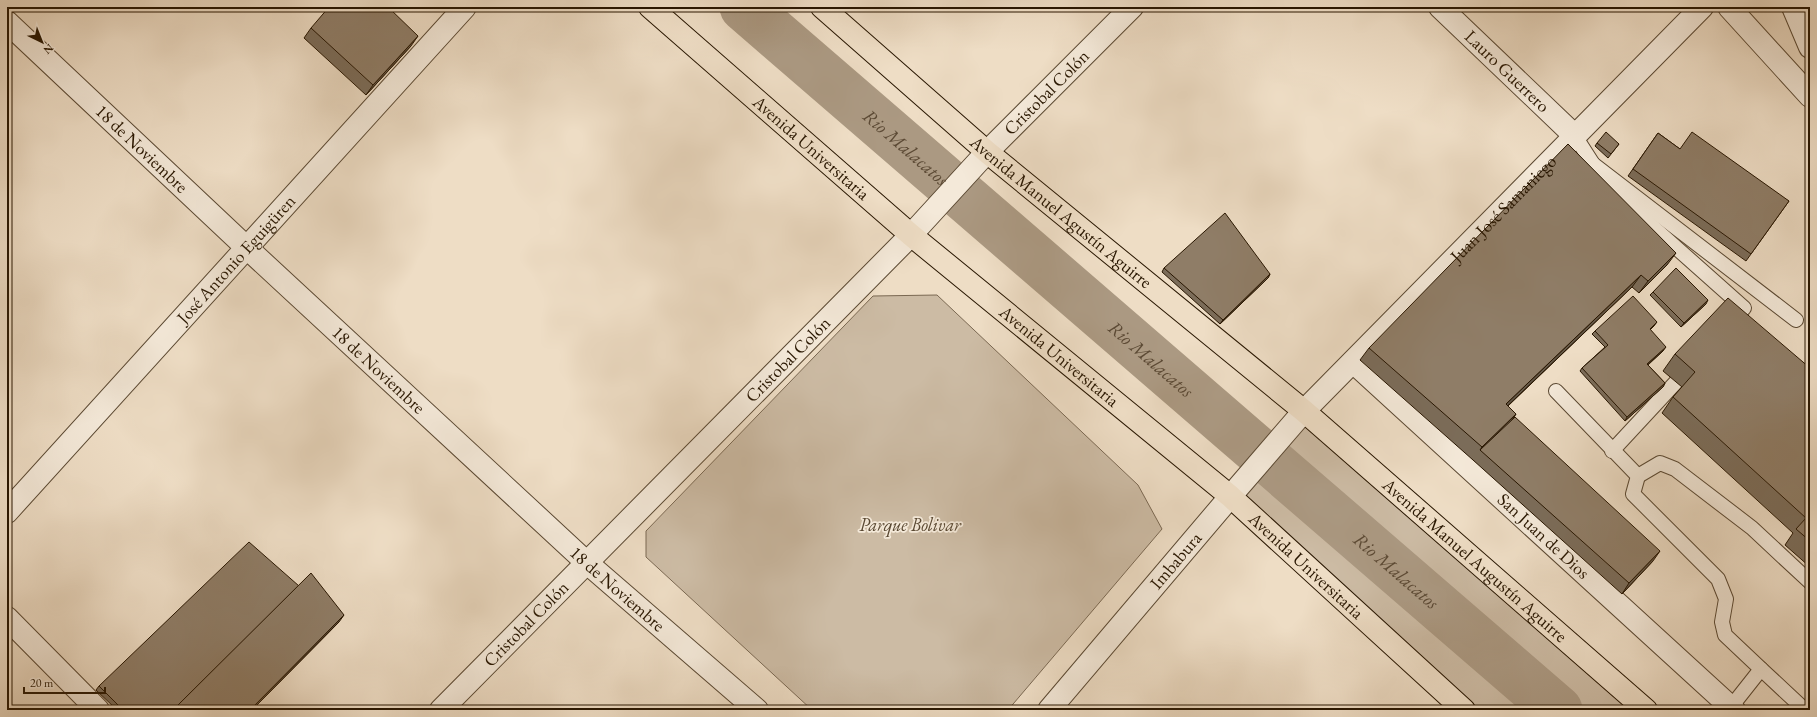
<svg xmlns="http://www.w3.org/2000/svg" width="1817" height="717" font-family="'EB Garamond',serif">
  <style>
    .green { fill: #ccbba4; stroke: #7a6852 }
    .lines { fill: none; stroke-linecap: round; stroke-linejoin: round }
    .river { stroke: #ab9982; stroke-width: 49 }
    .service-casing { stroke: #5a4832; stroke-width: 16 }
    .minor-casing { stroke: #5a4832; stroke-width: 24 }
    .tertiary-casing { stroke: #5a4832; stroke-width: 24 }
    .primary-casing { stroke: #281601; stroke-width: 24 }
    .service { stroke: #f4e9d9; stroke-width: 14 }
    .minor { stroke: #f4e9d9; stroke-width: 22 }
    .tertiary { stroke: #f4e9d9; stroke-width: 22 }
    .primary { stroke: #eeddc5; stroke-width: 22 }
    .wall { fill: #7b6c59; stroke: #281601 }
    .shaded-wall { fill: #645848; stroke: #281601 }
    .building { fill: #8f7d67; stroke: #281601 }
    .labels { text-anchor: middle; stroke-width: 3.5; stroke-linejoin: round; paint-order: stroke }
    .street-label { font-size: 18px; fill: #281601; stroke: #f4e9d9 }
    .park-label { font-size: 18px; font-style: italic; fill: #594832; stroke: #f4e9d9 }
    .water-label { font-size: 19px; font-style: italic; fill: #5c4a35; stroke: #f4e9d9 }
  </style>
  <rect width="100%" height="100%" fill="#eeddc5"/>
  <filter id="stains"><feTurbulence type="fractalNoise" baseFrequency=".005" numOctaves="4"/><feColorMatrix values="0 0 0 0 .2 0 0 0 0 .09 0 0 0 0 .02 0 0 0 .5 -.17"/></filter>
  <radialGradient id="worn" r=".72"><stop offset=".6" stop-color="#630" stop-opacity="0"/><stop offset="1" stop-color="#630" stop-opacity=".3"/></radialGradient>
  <g class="green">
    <path d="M937,295L1138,485L1162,529L1008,710H812L646,557V531L873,296Z"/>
    <path d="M1304,412L1644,710H1466L1231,496Z"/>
  </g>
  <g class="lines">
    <path class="river" id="s1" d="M744,7L1558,710"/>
    <defs>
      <g id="service">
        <path d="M1575,136L1593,164L1796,320"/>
        <path d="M1593,164L1595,173L1599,179L1744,308L1730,323"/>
        <path d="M1556,391L1638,476L1633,494L1718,579L1726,599L1722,622L1725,635L1761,669L1731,707"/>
        <path d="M1612,451L1689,368"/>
        <path d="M1638,476L1660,463L1675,469L1752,528L1810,582"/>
        <path d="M1761,669L1805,710"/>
      </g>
      <g id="minor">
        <path id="s2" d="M1440,7L1575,136"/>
        <path d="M1729,7L1810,96"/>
        <path d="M1793,7L1810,47"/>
        <path id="s3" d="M1353,362L1734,710"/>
        <path id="s4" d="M7,512L465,7"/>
        <path id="s5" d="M441,710L911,235L987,152L1132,7"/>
        <path id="s6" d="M1049,710L1235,491L1304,411L1702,7"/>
      </g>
      <g id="tertiary">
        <path id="s7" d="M7,22L247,248L586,562L757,710"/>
        <path d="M7,618L98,710"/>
      </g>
      <g id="primary">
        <path id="s8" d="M650,7L911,235L1230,496L1464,710"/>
        <path id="s9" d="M822,7L987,152L1304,411L1646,710"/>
      </g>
    </defs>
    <use href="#service" class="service-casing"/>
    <use href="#minor" class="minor-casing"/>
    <use href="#tertiary" class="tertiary-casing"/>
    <use href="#primary" class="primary-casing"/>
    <use href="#service" class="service"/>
    <use href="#minor" class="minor"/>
    <use href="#tertiary" class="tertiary"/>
    <use href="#primary" class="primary"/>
  </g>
  <g class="wall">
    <path d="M311,28L411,46L366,95L304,38Z"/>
    <path d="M1658,133L1680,149L1789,201L1746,261L1628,176Z"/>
    <path d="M1597,143L1619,144L1608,158L1595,146Z"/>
    <path d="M1667,265L1639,293L1632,287L1508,406L1516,414L1513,418L1653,561L1622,594L1473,460L1360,360L1369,348Z"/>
    <path d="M1164,268L1270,274L1268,278L1220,324L1162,272Z"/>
    <path d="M1653,292L1706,304L1681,327L1650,295Z"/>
    <path d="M1657,322L1654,326L1650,330L1663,351L1648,365L1665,383L1663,387L1625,421L1580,371L1582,368L1605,347L1592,334L1595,331Z"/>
    <path d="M1675,354L1810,368V567L1785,545L1793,533L1662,413L1673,397L1682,387L1663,371Z"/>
    <path d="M339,622L252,710H117L96,690L99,686Z"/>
  </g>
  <g class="shaded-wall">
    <path d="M418,36L411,46L366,95L373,85Z"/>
    <path d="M1676,253L1667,265L1639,293L1648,281Z"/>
    <path d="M1270,274L1268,278L1220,324L1223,320Z"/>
    <path d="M1641,275L1632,287L1497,416L1506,404Z"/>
    <path d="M1708,300L1706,304L1681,327L1684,323Z"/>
    <path d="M1666,347L1663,351L1644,368L1647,364Z"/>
    <path d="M1665,383L1663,387L1625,421L1627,417Z"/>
    <path d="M1516,414L1508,426L1480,450L1482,447Z"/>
    <path d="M1660,551L1653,561L1622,594L1629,583Z"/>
    <path d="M344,615L339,622L252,710H250Z"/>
  </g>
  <g class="building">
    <path d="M329,7H388L418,36L373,85L311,28Z"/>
    <path d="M1606,132L1619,144L1611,154L1597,143Z"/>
    <path d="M1692,132L1789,201L1751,254L1633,169L1658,133L1680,149Z"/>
    <path d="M1568,144L1676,253L1648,281L1641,275L1506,404L1516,414L1482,447L1369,348Z"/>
    <path d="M1225,213L1270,274L1223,320L1164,268Z"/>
    <path d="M1676,268L1708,300L1684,323L1653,292Z"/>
    <path d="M1633,296L1657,322L1650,329L1666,347L1647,364L1665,383L1627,417L1582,368L1608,345L1595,331Z"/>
    <path d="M1728,298L1810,368V541L1796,529L1806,518L1673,397L1695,372L1675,354Z"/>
    <path d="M1515,417L1660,551L1629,583L1480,450Z"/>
    <path d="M249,542L299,586L173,710H123L99,686Z"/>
    <path d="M311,573L344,615L250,710H173Z"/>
  </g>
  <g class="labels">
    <g class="street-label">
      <text dy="6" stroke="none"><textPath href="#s2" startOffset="93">Lauro Guerrero</textPath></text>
      <text dy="6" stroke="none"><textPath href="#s5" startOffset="865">Cristobal Colón</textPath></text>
      <text dy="6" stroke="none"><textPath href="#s8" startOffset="214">Avenida Universitaria</textPath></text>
      <text dy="6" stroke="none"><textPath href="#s7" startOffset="185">18 de Noviembre</textPath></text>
      <text dy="6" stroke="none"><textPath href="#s6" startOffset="677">Juan José Samaniego</textPath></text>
      <text dy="6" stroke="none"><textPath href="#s9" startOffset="315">Avenida Manuel Agustín Aguirre</textPath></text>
      <text dy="6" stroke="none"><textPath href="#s4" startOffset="341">José Antonio Eguigüren</textPath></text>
      <text dy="6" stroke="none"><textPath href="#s8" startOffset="538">Avenida Universitaria</textPath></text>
      <text dy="6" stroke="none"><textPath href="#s5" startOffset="493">Cristobal Colón</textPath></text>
      <text dy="6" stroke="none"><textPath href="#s7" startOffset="509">18 de Noviembre</textPath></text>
      <text dy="6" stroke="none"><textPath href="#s3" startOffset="258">San Juan de Dios</textPath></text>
      <text dy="6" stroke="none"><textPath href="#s6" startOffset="196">Imbabura</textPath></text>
      <text dy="6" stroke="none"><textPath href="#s9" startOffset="856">Avenida Manuel Augustín Aguirre</textPath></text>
      <text dy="6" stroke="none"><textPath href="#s8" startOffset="862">Avenida Universitaria</textPath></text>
      <text dy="6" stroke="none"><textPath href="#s7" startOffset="833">18 de Noviembre</textPath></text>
      <text dy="6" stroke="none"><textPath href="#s5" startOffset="121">Cristobal Colón</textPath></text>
    </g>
    <g class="park-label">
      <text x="910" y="531">Parque Bolivar</text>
    </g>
    <g class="water-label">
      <text dy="7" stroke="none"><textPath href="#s1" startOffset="214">Rio Malacatos</textPath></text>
      <text dy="7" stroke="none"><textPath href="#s1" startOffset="538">Rio Malacatos</textPath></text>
      <text dy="7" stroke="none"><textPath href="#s1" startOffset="862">Rio Malacatos</textPath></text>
    </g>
  </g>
  <rect width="1817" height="717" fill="none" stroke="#eeddc5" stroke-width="24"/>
  <rect x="8" y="8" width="1801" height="701" fill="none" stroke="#281601" stroke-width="2"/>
  <rect x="12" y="12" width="1793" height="693" fill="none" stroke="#281601"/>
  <g transform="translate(42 42) rotate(137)" stroke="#f4e9d9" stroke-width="3" paint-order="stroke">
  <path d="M0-3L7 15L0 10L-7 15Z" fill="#281601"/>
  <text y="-6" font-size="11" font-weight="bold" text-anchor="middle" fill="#281601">N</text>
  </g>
  <path d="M24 687v6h81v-6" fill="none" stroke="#281601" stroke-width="2"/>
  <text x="30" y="687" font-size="12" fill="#281601" stroke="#f4e9d9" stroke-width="3" paint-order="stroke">20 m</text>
  <rect width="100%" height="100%" filter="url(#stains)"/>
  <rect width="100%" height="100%" fill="url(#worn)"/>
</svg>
